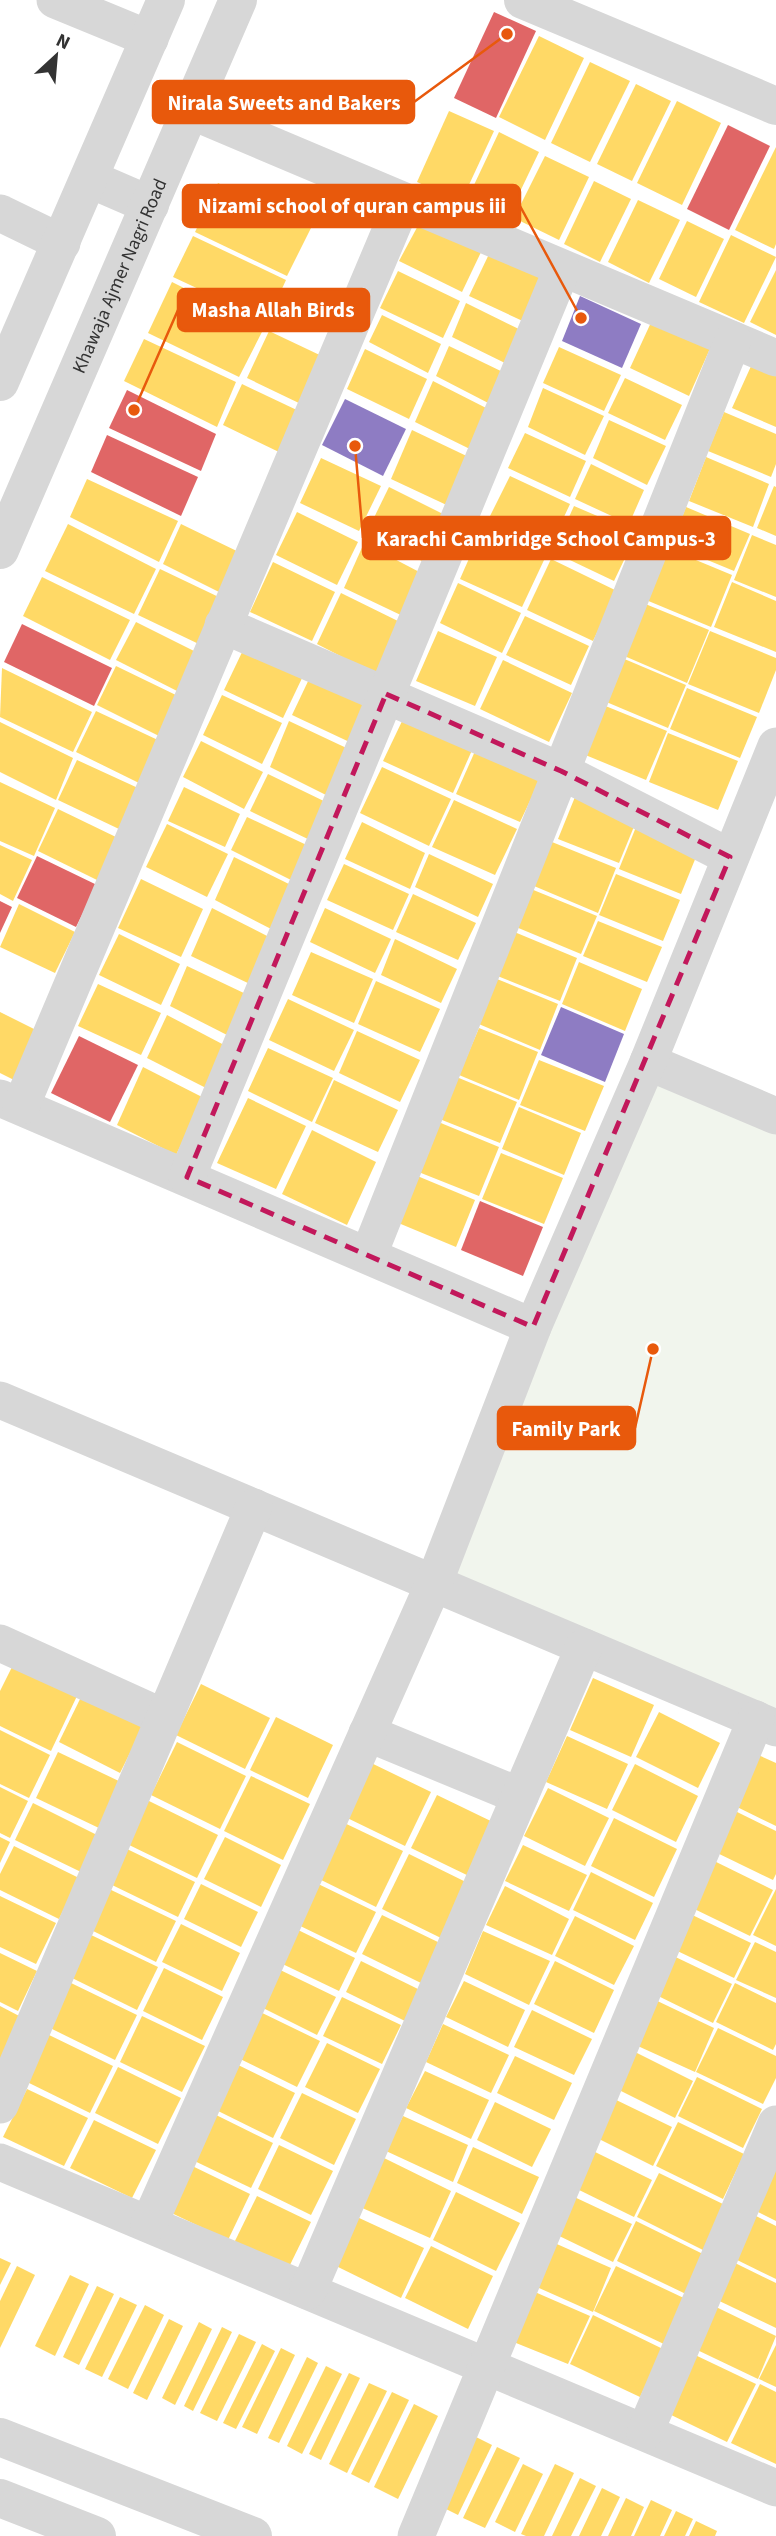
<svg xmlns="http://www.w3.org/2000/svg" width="776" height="2536" font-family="'Source Sans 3',sans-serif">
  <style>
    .green { fill: #f1f5ed }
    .homes { fill: #ffd966 }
    .shops { fill: #e06666 }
    .offices { fill: #8e7cc3 }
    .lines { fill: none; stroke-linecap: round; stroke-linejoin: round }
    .minor { stroke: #d7d7d7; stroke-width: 37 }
    .tertiary { stroke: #d7d7d7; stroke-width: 38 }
    .marked { fill: none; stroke: #c2185b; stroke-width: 5; stroke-dasharray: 14 9; stroke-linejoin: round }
    .labels { text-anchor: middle; stroke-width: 7; stroke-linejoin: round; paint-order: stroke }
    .street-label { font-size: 19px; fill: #333; stroke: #fff }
    .leader { fill: none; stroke: #e8590c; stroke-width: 2.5 }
    .callout-dot { fill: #e8590c; stroke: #fff; stroke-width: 2.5 }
    .callout { fill: #e8590c; stroke: #e8590c; stroke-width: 2.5 }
    .callout-label { font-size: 21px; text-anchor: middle; font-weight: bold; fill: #fff }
  </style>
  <rect width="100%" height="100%" fill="#fff"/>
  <path class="green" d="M648,1062L776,1116V1728L434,1583Z"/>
  <g class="homes">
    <path d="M539,36L584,58L545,140L499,117Z"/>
    <path d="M590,62L630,81L590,162L551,143Z"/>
    <path d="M636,84L671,101L632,181L597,164Z"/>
    <path d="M677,101L721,123L682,205L637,183Z"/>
    <path d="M449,111L494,131L461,202L417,182Z"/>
    <path d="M499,132L539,152L505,223L465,204Z"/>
    <path d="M776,147V244L774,249L735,230Z"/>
    <path d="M545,156L589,177L559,240L514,218Z"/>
    <path d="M594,181L631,199L600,262L564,244Z"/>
    <path d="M218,183L311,228L287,276L195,232Z"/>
    <path d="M638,200L680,220L649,283L608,262Z"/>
    <path d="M421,220L482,250L462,292L399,261Z"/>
    <path d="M687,221L724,239L696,297L659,279Z"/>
    <path d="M731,235L776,257L744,323L699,302Z"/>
    <path d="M193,236L286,280L267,321L173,277Z"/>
    <path d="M490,252L547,280L527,323L469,296Z"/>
    <path d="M776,270V335L750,322Z"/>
    <path d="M398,271L460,301L443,338L380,308Z"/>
    <path d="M172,282L264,328L239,377L148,333Z"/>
    <path d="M466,303L525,332L511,366L452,337Z"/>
    <path d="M382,315L441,344L428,373L369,342Z"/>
    <path d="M654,316L713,342L689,396L630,368Z"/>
    <path d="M269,331L326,358L303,405L247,378Z"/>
    <path d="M144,339L236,382L217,427L124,381Z"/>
    <path d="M449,346L507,374L494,406L436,376Z"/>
    <path d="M559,347L621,375L604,411L543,383Z"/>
    <path d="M365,349L427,379L409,419L347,389Z"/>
    <path d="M752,364L776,374V427L732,408Z"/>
    <path d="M625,378L682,405L665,440L608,413Z"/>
    <path d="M433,381L494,412L478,453L415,422Z"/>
    <path d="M242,384L301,412L281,453L223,425Z"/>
    <path d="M543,388L604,416L585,455L528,427Z"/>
    <path d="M724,412L776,434V464L771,477L708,451Z"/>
    <path d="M609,420L666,446L647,485L593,458Z"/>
    <path d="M412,430L475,460L453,508L391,479Z"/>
    <path d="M525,433L586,461L570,497L508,468Z"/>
    <path d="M706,457L769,484L753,527L689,501Z"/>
    <path d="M321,458L381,486L359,531L300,503Z"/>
    <path d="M591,464L644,490L629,524L575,499Z"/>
    <path d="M510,476L570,504L548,551L487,522Z"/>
    <path d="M87,479L178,521L159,562L70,517Z"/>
    <path d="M774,486L776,487V536L757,528Z"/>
    <path d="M389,487L449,517L426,563L366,534Z"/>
    <path d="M574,506L637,533L614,581L553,552Z"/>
    <path d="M686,507L750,534L734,571L671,545Z"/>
    <path d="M297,512L358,542L337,585L276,555Z"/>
    <path d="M68,524L156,569L134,614L45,571Z"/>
    <path d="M181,524L245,555L227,596L163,564Z"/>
    <path d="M482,529L545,558L522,607L460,579Z"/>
    <path d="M752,535L776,545V597L734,580Z"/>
    <path d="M364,543L425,575L407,618L344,588Z"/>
    <path d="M667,548L732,575L711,627L646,600Z"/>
    <path d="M551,559L617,591L593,641L527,610Z"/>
    <path d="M273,562L335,592L312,641L250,612Z"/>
    <path d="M160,569L225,600L203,646L138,615Z"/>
    <path d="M42,577L130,620L110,660L23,616Z"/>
    <path d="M732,582L776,601V652L714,627Z"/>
    <path d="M458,583L521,613L502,653L440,623Z"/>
    <path d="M341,593L406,625L379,676L317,644Z"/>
    <path d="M643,603L709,630L687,683L622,655Z"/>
    <path d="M525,616L589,646L571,685L506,655Z"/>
    <path d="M136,622L200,654L181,693L116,660Z"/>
    <path d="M438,631L497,657L475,706L416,681Z"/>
    <path d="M710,631L776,658V670L759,713L688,684Z"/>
    <path d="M245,646L304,674L283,718L224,690Z"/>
    <path d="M622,658L686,685L668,728L604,701Z"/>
    <path d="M503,660L572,693L549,742L480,709Z"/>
    <path d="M116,666L180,697L161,737L97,705Z"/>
    <path d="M2,668L92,712L73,752L0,717Z"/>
    <path d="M311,675L377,706L358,746L292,715Z"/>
    <path d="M687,688L757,717L740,758L670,729Z"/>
    <path d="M222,695L282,723L262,764L203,735Z"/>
    <path d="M603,705L667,731L646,780L583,754Z"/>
    <path d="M96,711L160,741L139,783L76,752Z"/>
    <path d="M404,717L473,748L453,793L383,761Z"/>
    <path d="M289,721L355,752L334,799L270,767Z"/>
    <path d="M0,722L73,758L56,800L0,772Z"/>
    <path d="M668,733L738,761L718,810L649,782Z"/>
    <path d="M201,741L263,772L244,809L183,777Z"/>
    <path d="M476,749L541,778L520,822L456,794Z"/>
    <path d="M77,760L138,788L119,829L58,800Z"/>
    <path d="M382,767L451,799L429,846L360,813Z"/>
    <path d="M268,774L332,805L314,842L250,811Z"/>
    <path d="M0,782L55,808L34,856L0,841Z"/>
    <path d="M184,787L240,814L225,847L168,821Z"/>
    <path d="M579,787L640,812L619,863L558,839Z"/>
    <path d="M454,800L517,829L495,875L432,847Z"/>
    <path d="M58,809L118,838L97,880L38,851Z"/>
    <path d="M247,817L313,848L297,883L231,850Z"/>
    <path d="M362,822L425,853L410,889L345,859Z"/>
    <path d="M167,824L228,854L207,897L146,867Z"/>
    <path d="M636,827L698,852L681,894L619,869Z"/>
    <path d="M552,842L616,868L598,913L534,886Z"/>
    <path d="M0,845L32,860L13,901L0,894Z"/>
    <path d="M429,854L493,884L478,917L415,887Z"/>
    <path d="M234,857L295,887L277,932L215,900Z"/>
    <path d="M344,864L409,894L393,930L327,900Z"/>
    <path d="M616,874L680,900L663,941L599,915Z"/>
    <path d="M141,879L203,909L181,957L118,928Z"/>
    <path d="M531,889L597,916L581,954L516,927Z"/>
    <path d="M413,894L476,923L458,960L396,932Z"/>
    <path d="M19,904L75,932L55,973L0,947Z"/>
    <path d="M212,908L273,939L252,985L191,956Z"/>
    <path d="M325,908L391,939L375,973L310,942Z"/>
    <path d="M598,921L662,947L647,982L583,956Z"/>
    <path d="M512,931L577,958L560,1001L495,975Z"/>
    <path d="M119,934L180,964L161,1005L99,975Z"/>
    <path d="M395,939L457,969L441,1003L381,975Z"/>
    <path d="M311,952L373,979L354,1023L292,995Z"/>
    <path d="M579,962L642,989L625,1031L562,1004Z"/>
    <path d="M187,966L248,995L229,1036L170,1006Z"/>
    <path d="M492,977L558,1004L540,1050L474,1022Z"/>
    <path d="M376,981L440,1009L420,1052L358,1024Z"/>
    <path d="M98,984L161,1013L141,1055L78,1026Z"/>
    <path d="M288,999L354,1030L334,1071L269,1040Z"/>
    <path d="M0,1012L42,1033L18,1082L0,1073Z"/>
    <path d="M167,1015L226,1046L206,1088L147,1058Z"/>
    <path d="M479,1028L538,1052L519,1100L459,1075Z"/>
    <path d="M357,1031L420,1060L400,1102L339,1073Z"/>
    <path d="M268,1048L333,1078L312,1122L248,1091Z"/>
    <path d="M539,1060L604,1086L585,1131L520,1105Z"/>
    <path d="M143,1067L204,1098L176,1155L117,1125Z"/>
    <path d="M454,1076L517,1102L500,1143L437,1118Z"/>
    <path d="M334,1080L398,1110L378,1152L315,1123Z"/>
    <path d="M248,1098L306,1126L276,1189L217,1163Z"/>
    <path d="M519,1107L581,1133L564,1175L502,1149Z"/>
    <path d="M436,1121L499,1147L479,1196L416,1171Z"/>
    <path d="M312,1130L376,1162L347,1225L282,1194Z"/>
    <path d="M501,1153L563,1178L544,1224L482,1199Z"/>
    <path d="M415,1175L475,1200L456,1247L396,1222Z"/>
    <path d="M13,1665L77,1696L51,1751L0,1726V1691Z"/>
    <path d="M593,1678L654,1705L631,1757L570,1730Z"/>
    <path d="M201,1684L270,1718L245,1769L176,1735Z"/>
    <path d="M82,1695L144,1725L120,1773L59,1742Z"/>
    <path d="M659,1712L720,1743L698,1788L636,1757Z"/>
    <path d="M276,1717L333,1745L308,1798L250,1770Z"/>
    <path d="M0,1730L50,1755L29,1798L0,1784Z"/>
    <path d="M567,1736L628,1764L607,1809L546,1782Z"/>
    <path d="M177,1742L246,1776L220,1829L151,1795Z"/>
    <path d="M58,1752L123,1783L101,1829L36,1798Z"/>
    <path d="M756,1754L776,1763V1826L731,1804Z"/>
    <path d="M365,1760L431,1792L405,1846L339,1814Z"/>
    <path d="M635,1764L698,1796L676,1842L612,1810Z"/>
    <path d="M251,1776L310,1804L283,1860L224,1831Z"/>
    <path d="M0,1787L28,1801L10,1838L0,1833Z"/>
    <path d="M548,1788L609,1818L585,1866L524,1836Z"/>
    <path d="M437,1795L499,1825L473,1878L411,1848Z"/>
    <path d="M147,1800L218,1835L197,1878L125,1843Z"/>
    <path d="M33,1803L99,1836L81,1872L15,1840Z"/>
    <path d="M729,1808L776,1831V1874L773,1880L709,1849Z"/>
    <path d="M614,1818L677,1849L654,1897L591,1866Z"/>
    <path d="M336,1819L403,1851L376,1907L309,1874Z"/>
    <path d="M0,1837L10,1842L0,1863Z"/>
    <path d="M225,1837L281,1865L261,1907L204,1879Z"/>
    <path d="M523,1845L587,1875L569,1911L505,1881Z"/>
    <path d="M14,1846L79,1878L59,1919L0,1890V1874Z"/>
    <path d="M127,1849L195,1882L178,1917L110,1884Z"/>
    <path d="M409,1854L472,1885L445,1940L382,1909Z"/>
    <path d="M706,1857L773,1890L750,1936L684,1904Z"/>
    <path d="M591,1872L653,1903L635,1940L573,1910Z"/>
    <path d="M310,1880L376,1912L356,1953L290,1921Z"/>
    <path d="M201,1884L258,1912L241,1947L184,1919Z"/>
    <path d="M505,1886L569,1919L552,1955L486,1925Z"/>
    <path d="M107,1888L176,1921L156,1962L87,1928Z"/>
    <path d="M776,1889V1946L753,1935Z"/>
    <path d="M0,1896L56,1923L36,1964L0,1947Z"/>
    <path d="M686,1912L751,1943L734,1978L669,1947Z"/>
    <path d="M382,1915L442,1944L423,1984L362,1954Z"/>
    <path d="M575,1916L634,1946L614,1985L555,1956Z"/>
    <path d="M181,1924L240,1953L222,1991L162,1962Z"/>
    <path d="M288,1925L355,1958L339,1991L272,1959Z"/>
    <path d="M483,1931L550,1961L529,2005L465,1974Z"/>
    <path d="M89,1934L158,1967L137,2010L68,1976Z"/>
    <path d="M755,1942L776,1952V1998L736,1980Z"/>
    <path d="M665,1952L732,1984L713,2023L646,1990Z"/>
    <path d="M0,1953L37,1971L18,2011L0,2002Z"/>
    <path d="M361,1961L420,1990L405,2021L346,1992Z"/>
    <path d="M555,1961L614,1990L594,2033L534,2004Z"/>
    <path d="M272,1966L336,1997L317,2035L253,2003Z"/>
    <path d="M164,1968L223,1997L202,2040L143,2011Z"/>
    <path d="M464,1981L525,2010L508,2047L446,2017Z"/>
    <path d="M69,1982L137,2015L115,2060L48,2027Z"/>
    <path d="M735,1983L776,2003V2044L773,2050L716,2022Z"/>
    <path d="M342,1997L401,2025L382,2064L323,2036Z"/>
    <path d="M649,1997L714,2028L695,2072L629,2042Z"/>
    <path d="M0,2006L23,2018L0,2065Z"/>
    <path d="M252,2008L320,2041L297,2087L230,2054Z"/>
    <path d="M532,2010L592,2039L574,2075L514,2047Z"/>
    <path d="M142,2016L205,2046L182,2092L120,2062Z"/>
    <path d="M443,2024L509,2055L491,2093L426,2062Z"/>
    <path d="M718,2028L776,2056V2078L763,2104L696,2072Z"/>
    <path d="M47,2034L113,2066L90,2113L25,2081Z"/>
    <path d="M327,2043L380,2069L358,2113L305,2087Z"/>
    <path d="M629,2049L693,2081L675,2118L611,2086Z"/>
    <path d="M515,2056L572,2083L554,2120L497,2093Z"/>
    <path d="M230,2061L295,2093L273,2138L208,2106Z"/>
    <path d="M118,2067L181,2098L158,2144L95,2113Z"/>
    <path d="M425,2071L489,2100L471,2139L406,2108Z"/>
    <path d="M697,2077L762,2109L743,2148L678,2116Z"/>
    <path d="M27,2089L88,2118L64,2166L3,2137Z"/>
    <path d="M302,2093L356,2119L334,2165L280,2138Z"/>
    <path d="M608,2096L672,2127L653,2166L589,2134Z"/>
    <path d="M495,2102L551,2129L532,2167L477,2140Z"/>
    <path d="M206,2110L273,2143L251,2188L184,2156Z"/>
    <path d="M403,2116L468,2145L453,2182L386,2151Z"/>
    <path d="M94,2120L156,2150L132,2198L70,2168Z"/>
    <path d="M678,2122L744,2154L723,2199L656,2166Z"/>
    <path d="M279,2145L333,2171L311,2215L258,2189Z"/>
    <path d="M473,2147L539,2177L522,2214L457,2183Z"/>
    <path d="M591,2150L652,2180L634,2217L573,2187Z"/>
    <path d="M382,2157L451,2191L430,2238L360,2207Z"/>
    <path d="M184,2162L250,2194L228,2240L161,2208Z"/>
    <path d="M776,2167V2221L750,2208Z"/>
    <path d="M659,2173L725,2205L703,2250L637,2217Z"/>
    <path d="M456,2192L520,2223L496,2271L433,2240Z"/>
    <path d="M570,2195L632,2224L613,2262L553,2233Z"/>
    <path d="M257,2196L311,2222L288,2269L234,2243Z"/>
    <path d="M750,2213L776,2226V2279L729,2256Z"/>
    <path d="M357,2217L424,2248L401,2298L332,2264Z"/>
    <path d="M636,2221L707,2256L688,2295L617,2261Z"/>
    <path d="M550,2241L611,2268L593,2312L530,2284Z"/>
    <path d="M431,2246L493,2276L468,2329L405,2298Z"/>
    <path d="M0,2258L11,2263L0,2285Z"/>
    <path d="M731,2261L776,2283V2328L713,2298Z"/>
    <path d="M17,2266L35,2275L0,2348V2301Z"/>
    <path d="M616,2266L688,2300L666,2345L594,2311Z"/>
    <path d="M70,2275L89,2284L55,2356L35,2346Z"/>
    <path d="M97,2286L114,2294L79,2365L63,2357Z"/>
    <path d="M528,2289L590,2316L568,2364L506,2339Z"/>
    <path d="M120,2297L137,2305L102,2377L85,2369Z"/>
    <path d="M145,2305L164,2315L128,2389L108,2379Z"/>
    <path d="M714,2306L776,2336L758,2379L693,2348Z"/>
    <path d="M593,2315L663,2349L640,2397L570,2364Z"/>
    <path d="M169,2319L183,2326L147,2400L133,2393Z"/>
    <path d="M199,2322L212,2329L175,2405L162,2398Z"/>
    <path d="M222,2327L232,2332L193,2411L184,2406Z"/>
    <path d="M239,2334L256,2342L217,2421L200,2413Z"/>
    <path d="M262,2344L275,2351L236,2429L223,2423Z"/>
    <path d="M776,2345V2387L759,2379Z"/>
    <path d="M281,2348L295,2355L257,2434L242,2427Z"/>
    <path d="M693,2354L756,2384L727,2442L665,2412Z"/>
    <path d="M307,2357L318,2363L279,2443L268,2438Z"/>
    <path d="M326,2366L342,2374L302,2454L287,2446Z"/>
    <path d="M349,2373L360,2378L321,2460L309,2454Z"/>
    <path d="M369,2383L387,2391L347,2473L329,2464Z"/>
    <path d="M760,2384L776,2392V2464L731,2443Z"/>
    <path d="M392,2392L409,2400L369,2483L351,2474Z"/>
    <path d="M414,2404L438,2416L398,2499L374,2487Z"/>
    <path d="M470,2434L492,2445L458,2515L436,2504Z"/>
    <path d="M497,2447L520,2458L485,2528L463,2518Z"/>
    <path d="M523,2464L543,2474L515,2532L495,2522Z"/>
    <path d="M555,2464L574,2473L544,2536H526L521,2534Z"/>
    <path d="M580,2478L596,2486L571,2536H552Z"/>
    <path d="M602,2488L620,2497L601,2536H579Z"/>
    <path d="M626,2498L644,2507L631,2536H608Z"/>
    <path d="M651,2500L672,2510L660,2536H634Z"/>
    <path d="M676,2511L693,2519L685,2536H664Z"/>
    <path d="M696,2521L717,2531L715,2536H689Z"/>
  </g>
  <g class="shops">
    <path d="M494,12L536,31L496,118L454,98Z"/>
    <path d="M728,125L770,146L729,230L687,209Z"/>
    <path d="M127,390L216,434L201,471L109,428Z"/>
    <path d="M107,435L198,477L181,516L91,472Z"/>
    <path d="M22,624L112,668L94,706L4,662Z"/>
    <path d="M37,856L97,885L76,927L17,898Z"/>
    <path d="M0,901L12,907L0,933Z"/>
    <path d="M79,1036L138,1065L110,1122L51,1093Z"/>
    <path d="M480,1201L543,1227L523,1276L461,1250Z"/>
  </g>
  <g class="offices">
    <path d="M580,296L641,324L622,368L562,341Z"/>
    <path d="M345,399L406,429L383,476L322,445Z"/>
    <path d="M561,1007L624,1034L605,1082L541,1055Z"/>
  </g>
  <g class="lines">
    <g class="minor">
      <path d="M55,0L150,39"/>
      <path d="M191,111L776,358"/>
      <path d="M0,213L62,243"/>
      <path d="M223,625L561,771L730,857"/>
      <path d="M648,1062L776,1116"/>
      <path d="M0,1098L533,1327"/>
      <path d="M21,1106L403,201"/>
      <path d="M187,1177L562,269"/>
      <path d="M369,1254L733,340"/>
      <path d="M0,1400L776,1728"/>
      <path d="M0,1643L163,1717"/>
      <path d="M367,1733L520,1796"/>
      <path d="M0,2105L254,1507"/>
      <path d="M0,2162L776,2488"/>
      <path d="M149,2224L434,1583L533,1327L648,1062L776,746"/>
      <path d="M308,2291L584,1647"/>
      <path d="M645,2432L776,2124"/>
      <path d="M416,2536L756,1719"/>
    </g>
    <g class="tertiary">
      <path d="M523,0L776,106"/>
      <path d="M90,179L150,205"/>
      <path d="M0,382L166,0"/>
      <path id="s1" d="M0,550L238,0"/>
      <path d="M0,2437L253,2536"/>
      <path d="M0,2498L97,2536"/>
    </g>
  </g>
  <path class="marked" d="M386,694L561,771L730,857L533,1327L187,1177Z"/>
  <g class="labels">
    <g class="street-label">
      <text dy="7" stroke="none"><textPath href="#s1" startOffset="299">Khawaja Ajmer Nagri Road</textPath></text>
    </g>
  </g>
  <path class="leader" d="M507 34L414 102M581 318L520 206M134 410L178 310M355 446L363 538M653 1349L635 1428"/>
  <g class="callout-dot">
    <circle cx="507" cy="34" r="7"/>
    <circle cx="581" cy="318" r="7"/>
    <circle cx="134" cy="410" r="7"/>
    <circle cx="355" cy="446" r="7"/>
    <circle cx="653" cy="1349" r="7"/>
  </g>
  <g class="callout">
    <rect x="153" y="81" width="261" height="42" rx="7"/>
    <rect x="183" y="185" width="337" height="42" rx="7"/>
    <rect x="178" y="289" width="191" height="42" rx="7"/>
    <rect x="363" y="517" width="367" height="42" rx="7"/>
    <rect x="498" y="1407" width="137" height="42" rx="7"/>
  </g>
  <g class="callout-label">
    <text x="284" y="110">Nirala Sweets and Bakers</text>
    <text x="352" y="213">Nizami school of quran campus iii</text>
    <text x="273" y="317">Masha Allah Birds</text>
    <text x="546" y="546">Karachi Cambridge School Campus-3</text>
    <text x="566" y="1436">Family Park</text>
  </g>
  <g transform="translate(56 56) rotate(26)" stroke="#ffffff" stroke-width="5" paint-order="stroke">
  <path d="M0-5L12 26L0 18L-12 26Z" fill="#333333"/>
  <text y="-10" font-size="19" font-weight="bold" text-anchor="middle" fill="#333333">N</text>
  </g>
</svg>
